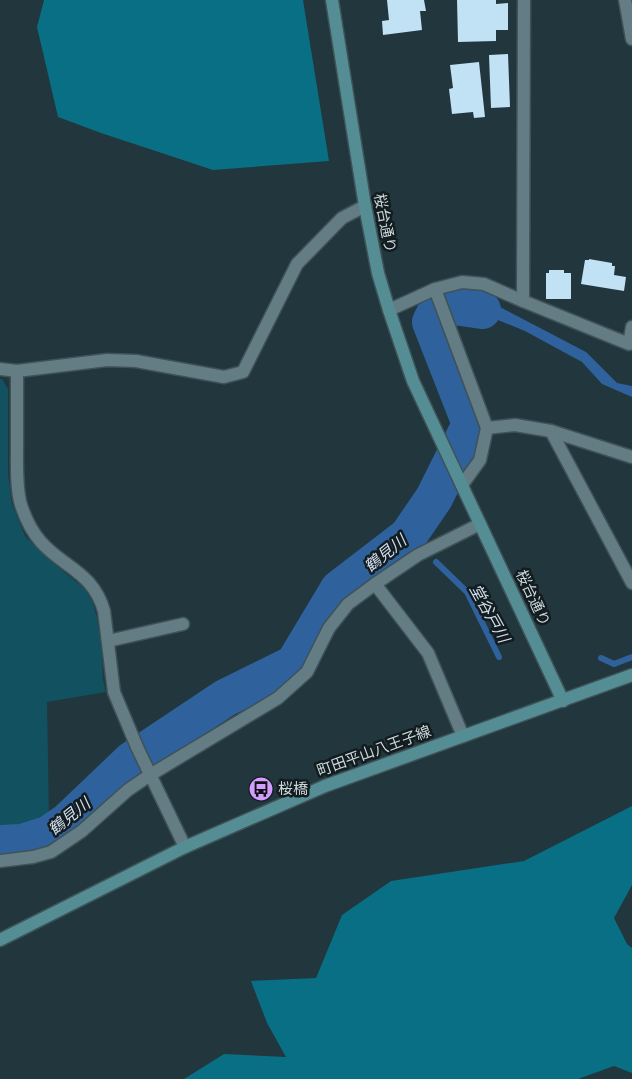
<svg xmlns="http://www.w3.org/2000/svg" width="632" height="1079" font-family="Montserrat,'Noto Sans JP',sans-serif">
  <style>
    .green { fill: #115160 }
    .forest { fill: #086f84 }
    .water { fill: #2f629d }
    .lines { fill: none; stroke-linecap: round; stroke-linejoin: round }
    .stream { stroke: #2f629d; stroke-width: 6 }
    .river { stroke: #2f629d; stroke-width: 38 }
    .building { fill: #c1e1f5 }
    .lane-casing { stroke: #3e5257; stroke-width: 15 }
    .street-casing { stroke: #3e5257; stroke-width: 15 }
    .secondary-casing { stroke: #3e5257; stroke-width: 15 }
    .lane { stroke: #647c83; stroke-width: 12 }
    .street { stroke: #647c83; stroke-width: 12 }
    .secondary { stroke: #548e94; stroke-width: 12 }
    .labels { text-anchor: middle; stroke-width: 5; stroke-linejoin: round; paint-order: stroke }
    .street-label { font-size: 15px; fill: #cad7db; stroke: #131c1f }
    .poi-label { font-size: 15px; fill: #cad7db; stroke: #131c1f; text-anchor: start }
    .water-label { font-size: 16px; font-style: italic; fill: #d1dff0; stroke: #131c1f }
  </style>
  <rect width="100%" height="100%" fill="#21363d"/>
  <path class="green" d="M0,379H2L8,389V473L12,504L25,536L48,559L85,589L92,601L97,617L102,655L103,680L106,692L47,702L49,816L38,823L9,829L0,828Z"/>
  <g class="forest">
    <path d="M44,0H303L329,161L213,170L101,133L58,117L37,27Z"/>
    <path d="M632,806V885L614,918L627,944L632,948V1073L614,1066L578,1079H184L224,1054L286,1057L267,1023L251,981L316,978L342,915L391,881L524,861Z"/>
  </g>
  <path class="water" d="M469,297L500,307L586,352L617,383L632,386V397L602,384L582,362L525,331L476,311L457,312L437,321L431,308L453,298Z"/>
  <g class="lines">
    <g class="stream">
      <path d="M408,536L415,542"/>
      <path d="M436,562L467,592L499,657"/>
      <path d="M601,658L614,664L632,657"/>
    </g>
    <path class="river" d="M0,844L22,843L48,835L67,822L132,760L225,698L294,664L339,589L408,536L434,498L471,424L431,322L435,314L454,306L482,310"/>
  </g>
  <g class="building">
    <path d="M387,0H424L426,11H420L422,30L383,35L382,21L389,20Z"/>
    <path d="M457,0H496V4L508,3V30H496V41L458,42Z"/>
    <path d="M508,54L510,107L491,108L489,55Z"/>
    <path d="M479,62L485,117L474,118L473,112L452,114L449,89L453,88L450,65Z"/>
    <path d="M589,259L612,263V266H615L614,275L626,277L624,291L581,284L585,260H589Z"/>
    <path d="M549,270H564V273H571V299H546V273H549Z"/>
  </g>
  <g class="lines">
    <defs>
      <g id="lane">
        <path d="M435,289L487,428"/>
        <path d="M551,431L632,583"/>
        <path d="M462,485L480,460L487,428L515,425L551,431L632,457"/>
        <path d="M375,584L428,653L463,736"/>
        <path d="M108,641L183,624"/>
        <path d="M137,747L147,768"/>
      </g>
      <g id="street">
        <path d="M625,0L632,39"/>
        <path d="M523,301L524,0"/>
        <path d="M389,310L435,289L462,282L484,284L523,301L629,344L632,327"/>
        <path d="M0,369L17,371L107,360L136,361L224,377L243,372L297,264L342,218L365,206"/>
        <path d="M17,371C17,396 17,422 17,447C17,465 16,488 21,505C25,517 32,532 41,542C64,568 93,572 104,611L114,692L137,747"/>
        <path d="M147,768L185,847"/>
        <path d="M0,861L33,857L51,852L82,831L128,790L150,775L278,698L307,672L329,628L348,604L375,584L418,555L480,524"/>
      </g>
      <g id="secondary">
        <path d="M332,0L365,206L378,273L389,310L413,381L563,701"/>
        <path d="M0,940L185,847L325,786L632,675"/>
      </g>
    </defs>
    <use href="#lane" class="lane-casing"/>
    <use href="#street" class="street-casing"/>
    <use href="#secondary" class="secondary-casing"/>
    <use href="#lane" class="lane"/>
    <use href="#street" class="street"/>
    <use href="#secondary" class="secondary"/>
  </g>
  <defs>
    <symbol id="bus-disc" viewBox="-11 -11 22 22"><circle r="9.5" fill="#d19dfe" stroke="#131c1f"/><path d="M-5-6H5V4H4V6H2V4H-2V6H-4V4H-5ZM-3.5-4V0h7V-4ZM-3.5 1.2v1.5H-2V1.2ZM2 1.2v1.5H3.5V1.2Z" fill="#111"/></symbol>
  </defs>
  <g fill-rule="evenodd">
    <use href="#bus-disc" x="247" y="775" width="28" height="28"/>
  </g>
  <g class="labels">
    <g class="street-label">
      <text transform="translate(385 223) rotate(79)" y="5">桜台通り</text>
      <text transform="translate(533 598) rotate(65)" y="5">桜台通り</text>
      <text transform="translate(374 751) rotate(-20)" y="5">町田平山八王子線</text>
    </g>
    <g class="poi-label">
      <text x="278" y="794">桜橋</text>
    </g>
    <g class="water-label">
      <text transform="translate(385 553) rotate(-39)" y="6">鶴見川</text>
      <text transform="translate(490 613) rotate(61)" y="6">堂谷戸川</text>
      <text transform="translate(69 816) rotate(-39)" y="6">鶴見川</text>
    </g>
  </g>
</svg>
